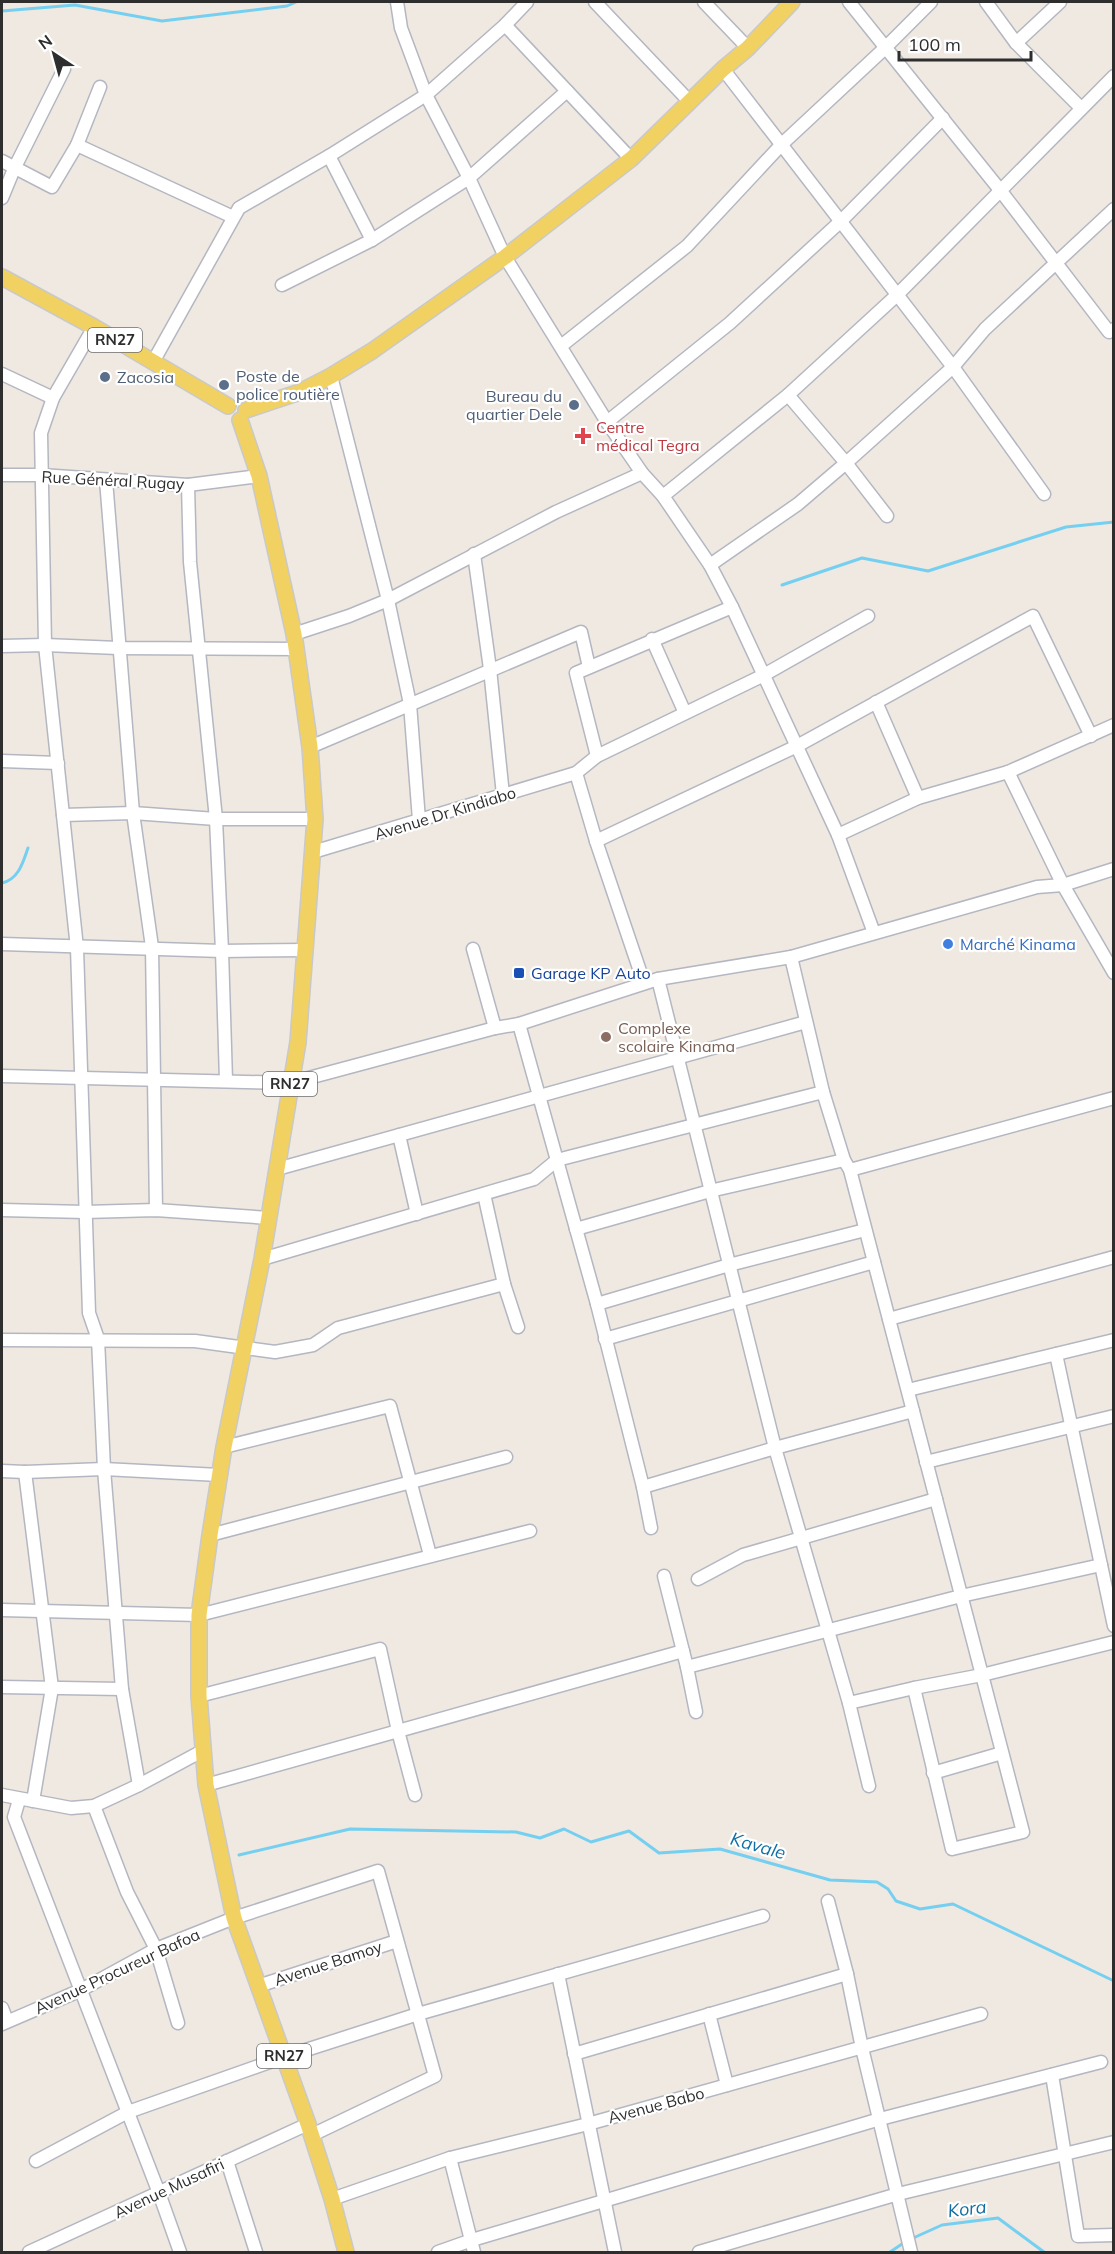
<svg xmlns="http://www.w3.org/2000/svg" width="1115" height="2254" font-family="Mulish,sans-serif">
  <style>
    .lines { fill: none; stroke-linecap: round; stroke-linejoin: round }
    .stream { stroke: #75cff0; stroke-width: 3 }
    .minor-casing { stroke: #b4b7c1; stroke-width: 15 }
    .major-casing { stroke: #c9c9c9; stroke-width: 18 }
    .minor { stroke: #fff; stroke-width: 12 }
    .major { stroke: #f2d163; stroke-width: 15 }
    .service-dot { fill: #5c6f8a; stroke: #fff; stroke-width: 2 }
    .health-dot { fill: #e0444e; stroke: #fff; stroke-width: 2 }
    .shop-dot { fill: #3f7fe0; stroke: #fff; stroke-width: 2 }
    .transit-dot { fill: #1a4fb4; stroke: #fff; stroke-width: 2 }
    .education-dot { fill: #8d6e63; stroke: #fff; stroke-width: 2 }
    .labels { text-anchor: middle; stroke-width: 4.5; stroke-linejoin: round; paint-order: stroke }
    .shield { fill: #fff; stroke: #6d6d6d; stroke-width: 1.5 }
    .shield-label { font-size: 15px; font-weight: bold; fill: #2e2e2e }
    .service-label { font-size: 16px; fill: #4e5e75; stroke: #fff; text-anchor: start }
    .health-label { font-size: 16px; fill: #be3a42; stroke: #fff; text-anchor: start }
    .street-label { font-size: 16px; fill: #2e2e2e; stroke: #fff }
    .shop-label { font-size: 16px; fill: #366cbe; stroke: #fff; text-anchor: start }
    .transit-label { font-size: 16px; fill: #164399; stroke: #fff; text-anchor: start }
    .education-label { font-size: 16px; fill: #785e54; stroke: #fff; text-anchor: start }
    .water-label { font-size: 18px; font-style: italic; fill: #0d6fa3; stroke: #fff }
  </style>
  <rect width="100%" height="100%" fill="#efe9e1"/>
  <g class="lines">
    <g class="stream">
      <path d="M2,11L75,5L162,21L287,6L296,2"/>
      <path d="M782,585L862,558L928,571L1066,527L1114,522"/>
      <path d="M2,883C19,879 23,862 28,848"/>
      <path d="M239,1855L350,1829L516,1832L540,1838L564,1829L591,1842L629,1831L659,1853L720,1849L830,1880L877,1882L888,1889L896,1901L920,1909L953,1904L1114,1981"/>
      <path d="M911,2239L942,2225L998,2218L1044,2252"/>
      <path d="M890,2252L905,2242"/>
    </g>
    <defs>
      <g id="minor">
        <path d="M397,2L401,28L426,95L469,178L505,257L607,422L642,473L663,496L710,565L732,607L838,835L874,933"/>
        <path d="M595,2L689,101"/>
        <path d="M704,2L748,48"/>
        <path d="M849,2L1000,190L1109,332L1114,329"/>
        <path d="M986,2L1016,43L1081,108"/>
        <path d="M505,25L631,159"/>
        <path d="M1016,43L1060,2"/>
        <path d="M723,69L953,367L1044,494"/>
        <path d="M77,145L233,217"/>
        <path d="M329,156L372,240"/>
        <path d="M2,161L52,187L77,145L100,87"/>
        <path d="M2,198L14,169L64,69"/>
        <path d="M282,285L372,240L469,178L567,91"/>
        <path d="M94,327L53,398L41,433L45,645L77,948L89,1313L98,1339L104,1469L122,1689L139,1785"/>
        <path d="M561,346L687,246L782,144L885,48L931,2"/>
        <path d="M153,362L239,208L329,156L426,95L505,25L527,2"/>
        <path d="M2,374L53,398"/>
        <path d="M331,376L388,600L410,704L419,820"/>
        <path d="M788,395L846,463L887,516"/>
        <path d="M607,422L730,323L841,221L943,118"/>
        <path d="M2,475H41L188,485L259,476"/>
        <path d="M106,480L133,813L152,947L156,1210"/>
        <path d="M188,485L190,562L216,819L222,951L226,1080"/>
        <path d="M663,496L788,395L897,295L1114,76"/>
        <path d="M474,554L490,669L503,795"/>
        <path d="M710,565L798,504L846,463L953,367L985,329L1114,209"/>
        <path d="M294,634L349,616L388,600L556,512L642,473"/>
        <path d="M652,639L685,713"/>
        <path d="M2,646L45,645L118,648L296,649"/>
        <path d="M876,702L918,798"/>
        <path d="M310,747L581,632L589,667"/>
        <path d="M597,756L576,673L732,607"/>
        <path d="M2,761L58,763"/>
        <path d="M1008,772L1063,885L1114,973"/>
        <path d="M576,773L596,841L644,983"/>
        <path d="M63,815L133,813L216,819H315"/>
        <path d="M838,835L918,798L1008,772L1114,725"/>
        <path d="M596,841L797,746L1033,616L1091,736"/>
        <path d="M313,852L576,773L597,756L762,676L868,616"/>
        <path d="M2,944L222,951L305,950"/>
        <path d="M473,949L495,1028"/>
        <path d="M791,957L823,1092L844,1160L850,1170L1023,1832L952,1849L914,1688"/>
        <path d="M658,979L775,1448L849,1703L869,1786"/>
        <path d="M519,1024L597,1304L643,1487L651,1528"/>
        <path d="M2,1076L290,1083L495,1028L519,1024L658,979L791,957L1037,887L1063,885L1114,869"/>
        <path d="M399,1135L417,1214"/>
        <path d="M277,1169L806,1022"/>
        <path d="M850,1170L1114,1098"/>
        <path d="M484,1194L504,1284L518,1327"/>
        <path d="M2,1210L85,1212L156,1210L269,1218"/>
        <path d="M576,1229L710,1191L844,1160"/>
        <path d="M262,1259L534,1179L557,1160L823,1092"/>
        <path d="M597,1304L729,1265L865,1230"/>
        <path d="M889,1319L1114,1257"/>
        <path d="M605,1339L874,1262"/>
        <path d="M2,1340L195,1341L275,1352L313,1345L338,1328L504,1284"/>
        <path d="M1056,1354L1114,1626"/>
        <path d="M908,1390L1114,1340"/>
        <path d="M224,1447L390,1406L430,1555"/>
        <path d="M926,1462L1114,1416"/>
        <path d="M2,1471L25,1472L104,1469L219,1475"/>
        <path d="M25,1472L52,1688L33,1801"/>
        <path d="M643,1487L775,1448L913,1411"/>
        <path d="M210,1535L506,1457"/>
        <path d="M664,1576L687,1667L696,1712"/>
        <path d="M698,1579L743,1555L936,1499"/>
        <path d="M2,1610L199,1615L530,1531"/>
        <path d="M687,1667L961,1596L1101,1565"/>
        <path d="M2,1687L122,1689"/>
        <path d="M199,1696L380,1649L398,1731L415,1795"/>
        <path d="M849,1703L914,1688L982,1675L1114,1642"/>
        <path d="M933,1773L1002,1753"/>
        <path d="M206,1785L683,1651"/>
        <path d="M2,1795L71,1808L94,1806L139,1785L204,1750"/>
        <path d="M19,1800L14,1817L159,2193L180,2252"/>
        <path d="M94,1806L127,1892L156,1949L178,2023"/>
        <path d="M828,1901L847,1974L862,2048L911,2252"/>
        <path d="M558,1974L615,2252"/>
        <path d="M258,1986L397,1941"/>
        <path d="M2,2008L7,2021"/>
        <path d="M709,2014L727,2085"/>
        <path d="M2,2024L81,1990L156,1949L234,1918L378,1871L435,2076L312,2135"/>
        <path d="M574,2054L847,1974"/>
        <path d="M1052,2075L1078,2236L1114,2235"/>
        <path d="M450,2158L474,2252"/>
        <path d="M36,2161L128,2112L284,2057L418,2014L763,1916"/>
        <path d="M227,2161L256,2252"/>
        <path d="M332,2199L450,2158L588,2124L981,2014"/>
        <path d="M29,2252L308,2124"/>
        <path d="M438,2252L472,2240L880,2119L1101,2062"/>
        <path d="M699,2252L898,2194L1114,2142"/>
      </g>
      <g id="major">
        <path d="M2,277L94,327L228,406"/>
        <path d="M246,410L300,392L331,376L372,351L505,257L631,159L723,69L748,48L792,2"/>
        <path d="M240,420L259,476L294,634L310,747L315,819L298,1042L262,1259L224,1447L210,1535L199,1615V1696L206,1785L234,1918L308,2124L332,2199L346,2252"/>
      </g>
    </defs>
    <use href="#minor" class="minor-casing"/>
    <use href="#major" class="major-casing"/>
    <use href="#minor" class="minor"/>
    <use href="#major" class="major"/>
  </g>
  <g class="service-dot">
    <circle cx="105" cy="377" r="6"/>
    <circle cx="224" cy="385" r="6"/>
    <circle cx="574" cy="405" r="6"/>
  </g>
  <path class="health-dot" d="M580 427h6v6h6v6h-6v6h-6v-6h-6v-6h6z"/>
  <circle class="shop-dot" cx="948" cy="944" r="6"/>
  <rect class="transit-dot" x="513" y="967" width="12" height="12" rx="3"/>
  <circle class="education-dot" cx="606" cy="1037" r="6"/>
  <g class="labels">
    <g class="shield">
      <rect x="88" y="328" width="54" height="24" rx="4.5"/>
      <rect x="263" y="1072" width="54" height="24" rx="4.5"/>
      <rect x="257" y="2044" width="54" height="24" rx="4.5"/>
    </g>
    <g class="shield-label">
      <text x="115" y="345">RN27</text>
      <text x="290" y="1089">RN27</text>
      <text x="284" y="2061">RN27</text>
    </g>
    <g class="service-label">
      <text x="236" y="382">Poste de<tspan x="236" dy="18">police routière</tspan></text>
      <text x="117" y="383">Zacosia</text>
      <text x="562" y="402" text-anchor="end">Bureau du<tspan x="562" dy="18">quartier Dele</tspan></text>
    </g>
    <g class="health-label">
      <text x="596" y="433">Centre<tspan x="596" dy="18">médical Tegra</tspan></text>
    </g>
    <g class="street-label">
      <text transform="translate(113 480) rotate(3)" y="6">Rue Général Rugay</text>
      <text transform="translate(445 813) rotate(-17)" y="6">Avenue Dr Kindiabo</text>
      <text transform="translate(328 1963) rotate(-18)" y="6">Avenue Bamoy</text>
      <text transform="translate(117 1971) rotate(-25)" y="6">Avenue Procureur Bafoa</text>
      <text transform="translate(656 2105) rotate(-15)" y="6">Avenue Babo</text>
      <text transform="translate(169 2188) rotate(-25)" y="6">Avenue Musafiri</text>
    </g>
    <g class="shop-label">
      <text x="960" y="950">Marché Kinama</text>
    </g>
    <g class="transit-label">
      <text x="531" y="979">Garage KP Auto</text>
    </g>
    <g class="education-label">
      <text x="618" y="1034">Complexe<tspan x="618" dy="18">scolaire Kinama</tspan></text>
    </g>
    <g class="water-label">
      <text transform="translate(758 1846) rotate(16)" y="6">Kavale</text>
      <text transform="translate(967 2209) rotate(-7)" y="6">Kora</text>
    </g>
  </g>
  <rect width="1115" height="2254" fill="none" stroke="#2e2e2e" stroke-width="6"/>
  <g transform="translate(54 54) rotate(324)" stroke="#ffffff" stroke-width="4.5" paint-order="stroke">
  <path d="M0-4.5L10 22L0 15L-10 22Z" fill="#2e2e2e"/>
  <text y="-9" font-size="16" font-weight="bold" text-anchor="middle" fill="#2e2e2e">N</text>
  </g>
  <path d="M899 51v9h132v-9" fill="none" stroke="#2e2e2e" stroke-width="3"/>
  <text x="908" y="51" font-size="18" fill="#2e2e2e" stroke="#ffffff" stroke-width="4.5" paint-order="stroke">100 m</text>
</svg>
